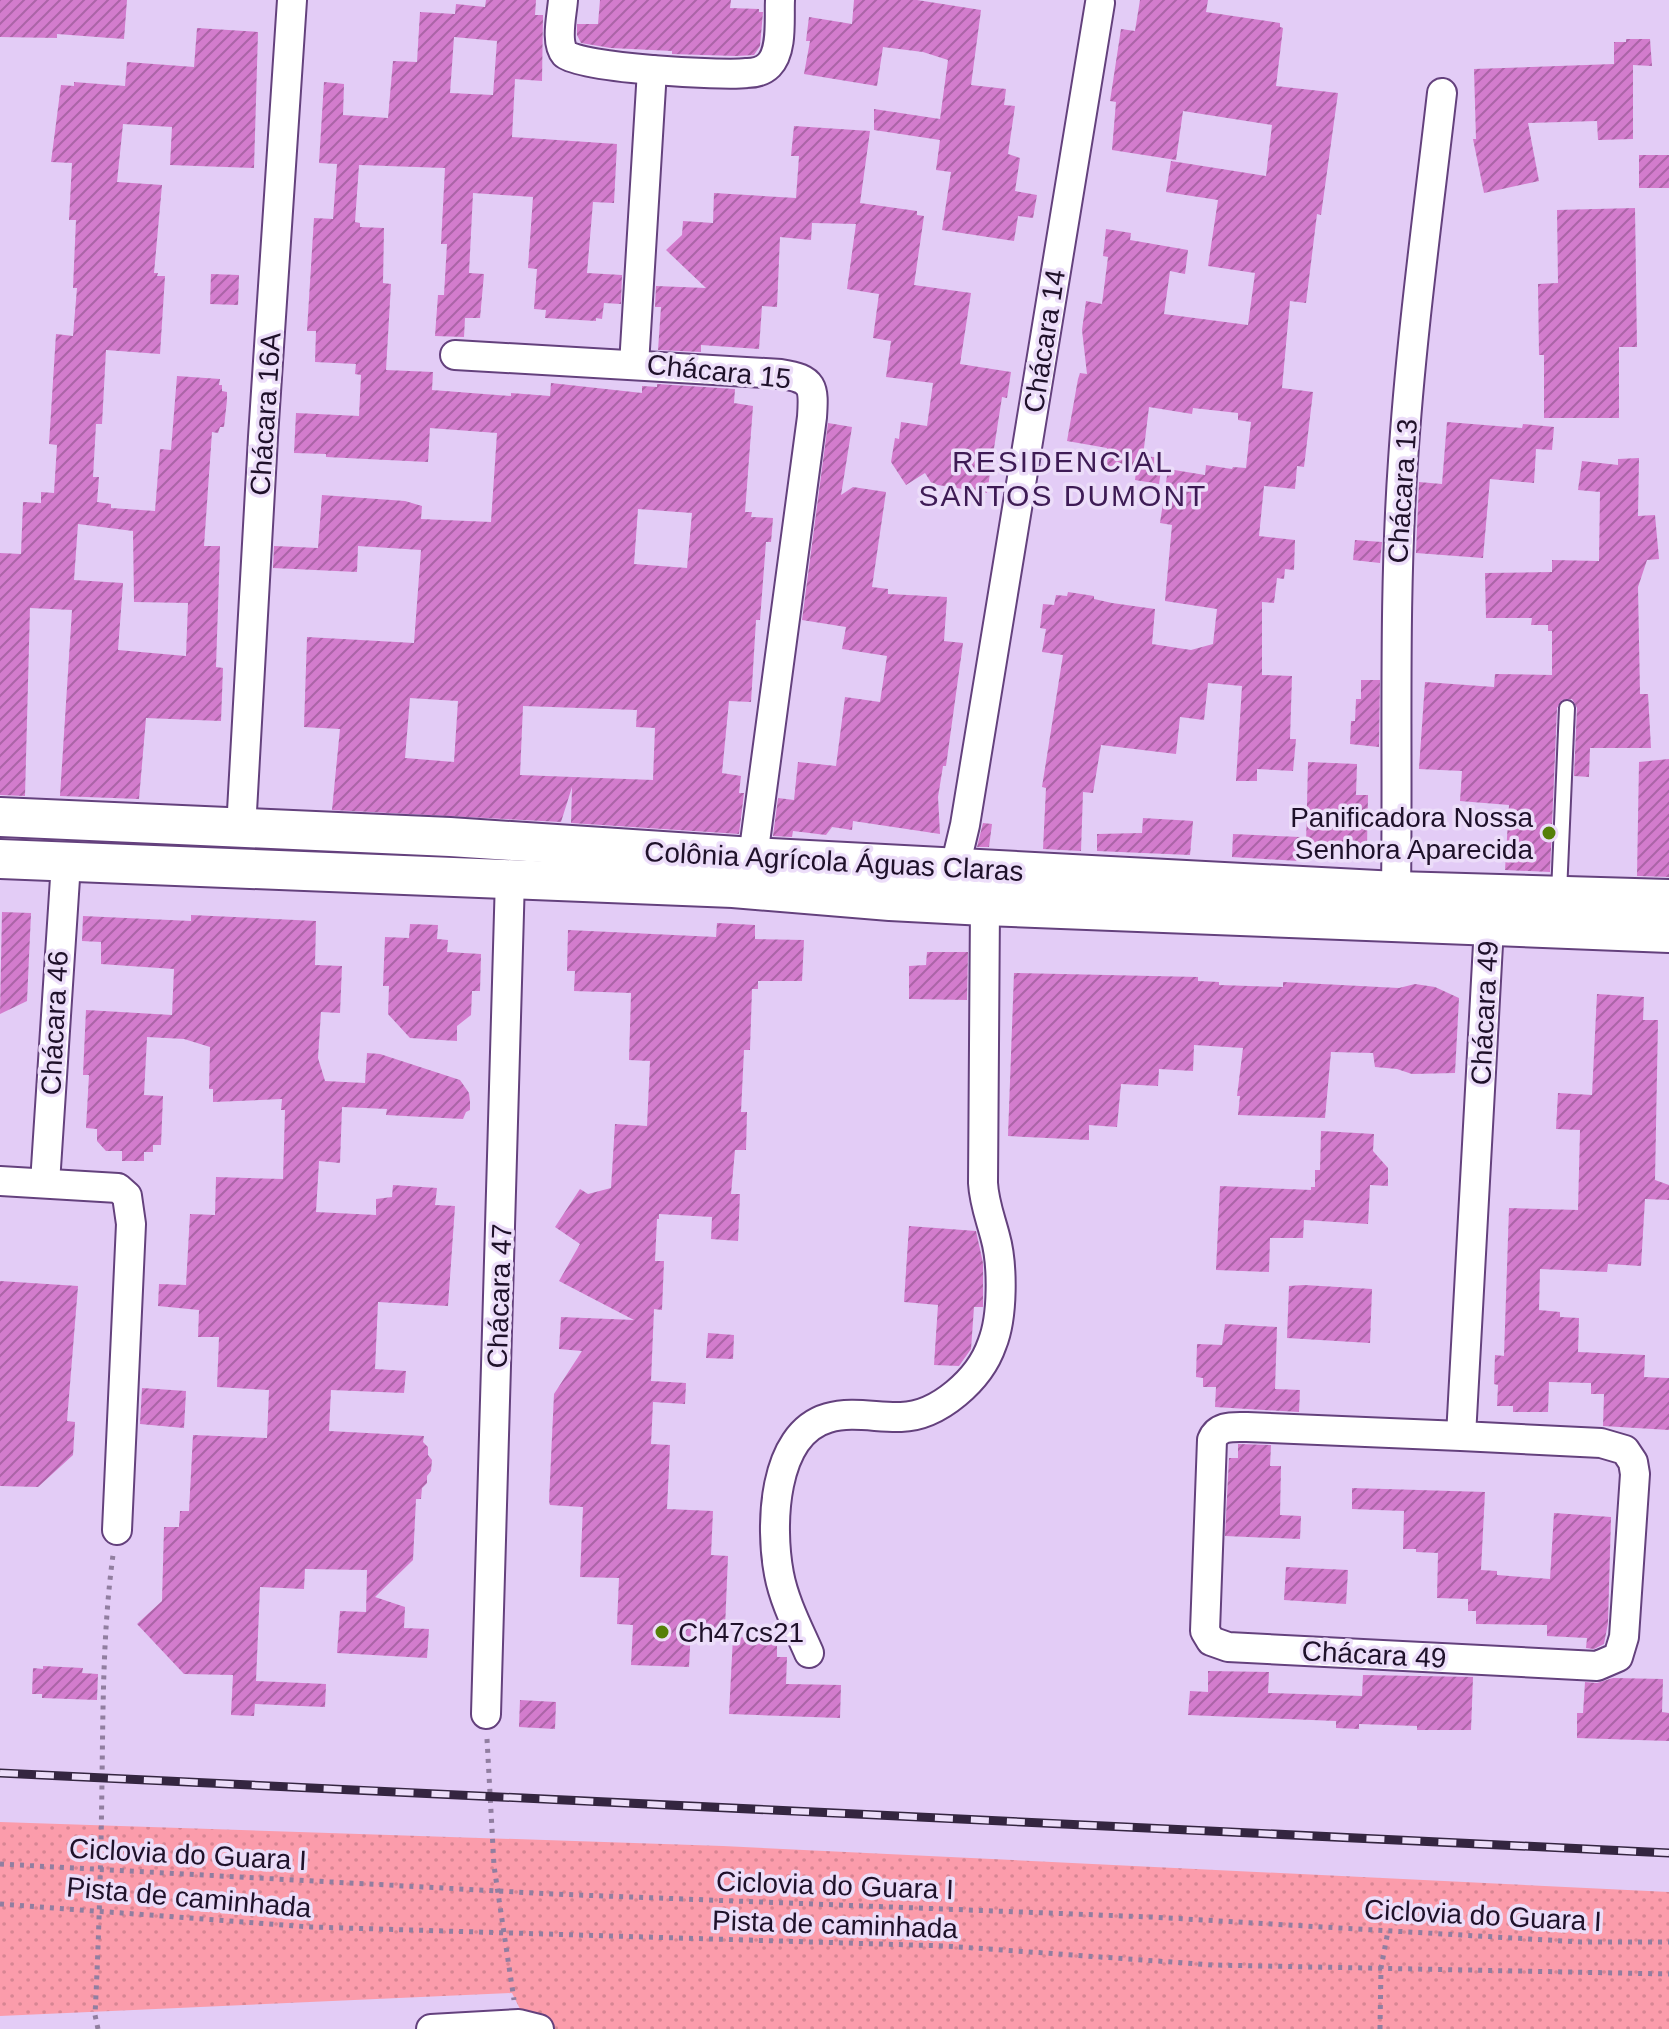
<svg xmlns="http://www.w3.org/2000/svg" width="1669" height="2029" font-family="Arial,sans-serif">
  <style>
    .grass { fill: url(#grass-dots) }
    .building { fill: url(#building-hatch); fill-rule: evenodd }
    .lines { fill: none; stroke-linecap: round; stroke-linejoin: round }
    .lane-casing { stroke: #64417d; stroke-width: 18 }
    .street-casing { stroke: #64417d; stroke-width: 32 }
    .secondary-casing { stroke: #64417d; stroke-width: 42 }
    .path { stroke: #917ea0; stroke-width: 5; stroke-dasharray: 4 6; stroke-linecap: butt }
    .lane { stroke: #fff; stroke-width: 14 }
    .street { stroke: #fff; stroke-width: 28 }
    .secondary { stroke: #fff; stroke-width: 38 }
    .rail-casing { stroke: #342540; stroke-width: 9 }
    .rail { stroke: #ecddf9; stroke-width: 6; stroke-dasharray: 18; stroke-linecap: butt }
    .poi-dot { fill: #558008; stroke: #ecddf9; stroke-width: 3 }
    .labels { text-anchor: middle; stroke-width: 7; stroke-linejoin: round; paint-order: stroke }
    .street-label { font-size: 28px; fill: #1f112a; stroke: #ecddf9 }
    .poi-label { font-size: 28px; fill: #1f112a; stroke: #ecddf9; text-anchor: end }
    .neighbourhood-label { font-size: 30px; letter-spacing: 2px; fill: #3e1b55; stroke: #ecddf9 }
  </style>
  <defs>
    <pattern id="grass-dots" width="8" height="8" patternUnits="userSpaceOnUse" patternTransform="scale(2)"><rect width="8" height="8" fill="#fb9cab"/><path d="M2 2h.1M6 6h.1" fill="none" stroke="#d78593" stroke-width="1.8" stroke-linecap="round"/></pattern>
    <pattern id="building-hatch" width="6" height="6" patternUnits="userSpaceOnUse" patternTransform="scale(2)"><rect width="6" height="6" fill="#d37ccd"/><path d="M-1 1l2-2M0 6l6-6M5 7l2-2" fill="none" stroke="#ab64a7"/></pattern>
  </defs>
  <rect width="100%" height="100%" fill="#e3ccf6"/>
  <path class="grass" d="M0,1822L723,1846L1669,1892V2029H530L512,1993L0,2016Z"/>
  <g class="building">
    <path d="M0,0H127L124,39L57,34V38L0,37Z"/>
    <path d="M486,0H536L535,15H543L542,81L515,79L512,137L617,144L614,203L593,202L587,273L622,275L621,304L604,303L602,319L596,318V321L545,318L546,310L534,309L537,269L528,268L533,197L473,193L469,273L484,274L480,318H465L464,337L435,336L438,295H444L447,244H441L445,168L359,165L355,222L360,223V227L384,228L383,283L391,284L386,370L433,372L432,390L511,396V393L550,396L551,383L642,393V386L657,387V384L735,389L734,403L753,406L745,512H752L751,517L773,518L771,542H766L760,620H756L751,702L729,701L722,773L741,776L739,793H744L739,834L571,823L572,787L561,822L332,810L340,729L304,727L307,637L414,643L421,550L358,546L357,572L273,568L274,546L318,548L322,495L405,501L422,506L421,519L491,522L497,433L430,428L428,462L326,457V454L294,453L296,413L359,416L361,375L355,374L356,364L315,362L316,331H307L314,218L333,219L337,164L319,163L324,82L344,84L343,115L388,118L393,61L417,62L420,12L455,14L456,4L485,7ZM454,37L497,41L493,95L450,93ZM638,509L692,513L687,568L634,564ZM410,698L458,701L454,762L405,758ZM523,706L637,710L636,727L655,728L653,780L520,775Z"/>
    <path d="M600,0H731L730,8L759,9V12H763L760,46L754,55L736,56L672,54V51L611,48L581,43L577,35V24H598Z"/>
    <path d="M854,0H917L981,10L971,85L1006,89L1004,105L1015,106L1008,154L1020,158L1015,191L1037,195L1033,218L1018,216L1014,241L942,230L951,172L936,170L940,140L874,130V109L940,119L948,60L923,52L883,47L877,86L804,74L810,41H806L809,17L852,24Z"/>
    <path d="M1140,0H1208L1206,12L1280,23V27L1283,28L1276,86L1338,93L1321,215L1317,214L1306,303L1290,301L1282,388L1313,392L1304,467L1297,466L1295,489L1264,486L1259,536L1295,540L1294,570L1285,569L1284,579L1277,578L1274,603L1262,602V675L1292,676L1290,739H1296L1293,771L1257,769V781H1236L1242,686L1208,683L1204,720L1180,717L1176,754L1101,745L1093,793L1083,792L1081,851L1043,849L1046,788L1042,787L1063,655L1042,652L1046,629L1040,628L1043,604L1054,605L1056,595L1067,596L1068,592L1094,596V599L1112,603L1155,609L1152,644L1191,650L1213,644L1217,609L1165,601L1172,525L1160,523L1168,469L1205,475L1206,465L1232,469L1233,467L1246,468L1251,422L1238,420V413L1193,408L1192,414L1149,407L1143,456L1163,458L1159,484L1135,480L1136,472L1104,467L1107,448L1067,441L1078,379L1080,373L1087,374L1082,330L1086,301L1102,304L1108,257L1103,256L1106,229L1131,233L1130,240L1188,250L1185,274L1170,271L1164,314L1248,325L1255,273L1208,266L1218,200L1166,192L1171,161L1266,176L1272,125L1183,111L1176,160L1112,150L1116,102L1110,101L1121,29L1135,31Z"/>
    <path d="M197,28L258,32L254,168L170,165L172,127L123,124L117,182L162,185L154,273H158L157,276H165L160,354L106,350L102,424H96L93,477H99L97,502L111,504V508L155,511L160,449L171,450L177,376L220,379L219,385H222V391L227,392V400L224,427H220L218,433L212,432L204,546H220L216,667L223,668L221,721L146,718L139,799L60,796L72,610L30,608L25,796L0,795V553L21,554L23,502L41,503V492L54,493L57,445L49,444L56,334L73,336L77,288H73L76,220H69L72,163L51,162L61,85L74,86V82L125,86L127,62L194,67ZM78,524L133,531L134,602L188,603L186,656L118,650L123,583L74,580Z"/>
    <path d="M1626,39H1650L1652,66L1633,65V139L1598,140L1597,121L1528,123L1539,181L1484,193L1473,139H1476L1474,69L1614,64V42H1626Z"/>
    <path d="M794,126L870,131L860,203L917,211V215L924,216L914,285L971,293L960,364L1011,372L1007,398L1002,397L987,493L932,484L925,473L906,485L891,462L895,438L899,439L901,422L927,426L933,383L886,377L891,341L873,338L879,294L847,289L856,224L812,223L811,240L780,237L777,307L762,306L759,349L701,345V352L658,350L661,307H655L656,286L706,288L666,250L682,235L683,221L713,223L714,193L796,198L799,156H791Z"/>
    <rect x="1639" y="155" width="30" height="33"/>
    <path d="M1635,208L1637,347H1619V418H1544V355H1539L1538,284L1558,283L1557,210Z"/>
    <path d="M211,274L239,275L238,305L210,304Z"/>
    <path d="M1447,422L1522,428L1523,424L1554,427L1552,450L1536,449L1534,483L1490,479L1483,558L1416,553L1419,482L1442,484Z"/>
    <path d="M828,423L852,427L841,495L853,487L886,492L872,587L888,589V594L947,597L944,641L963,643L946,766H943L938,797L940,834L853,821L852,830L832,827L826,835L793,831L792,837L773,836L778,798L794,800L798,762L836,766L845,697L880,702L887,656L842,649L846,627L802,620Z"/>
    <path d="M1639,458L1638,516L1655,515L1659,559L1647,560L1638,587L1640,694H1648L1651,748H1590L1589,777L1574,776L1577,708L1572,699L1562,700L1557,708L1550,872L1505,870L1509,805L1460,801L1462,771L1419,769L1425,682L1494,687L1495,674L1552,675V631H1548V625H1531L1532,618H1486L1485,573L1552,572V560L1599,561L1600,492L1578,490L1582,461L1618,465V459Z"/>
    <path d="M1355,540L1382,542L1380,563L1353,560Z"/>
    <path d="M1361,680H1380L1379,747L1350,744L1351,721H1355L1356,699H1361Z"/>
    <path d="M1669,759V877L1637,876L1639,762Z"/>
    <path d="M1308,762L1357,764L1356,795H1368L1367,847L1306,845Z"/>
    <path d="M1143,818L1193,821L1190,855L1097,851V834L1142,833Z"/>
    <path d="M983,823L992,824L989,847H977Z"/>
    <path d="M1233,834L1300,837L1298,861L1232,857Z"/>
    <path d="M2,912L31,913L27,1001L0,1014Z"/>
    <path d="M191,915L316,921L315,965L342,966L340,1013L321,1012L318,1058L325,1081L365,1083L367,1053L380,1054L460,1080L469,1093L470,1102V1110L466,1112L463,1119L386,1115L387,1109L342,1107L340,1163L319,1161L316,1212L376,1215V1199L392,1197L393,1185L437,1188L435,1205L455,1206L448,1306L378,1302L375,1369L406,1371L404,1393L331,1390L329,1431L424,1436L423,1442L428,1447V1455L432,1460L431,1471L427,1476V1483L422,1488L421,1499H416L413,1560L375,1597L405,1607L404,1628L429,1629L427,1658L337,1653L340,1611L366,1612L367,1570L305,1569L304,1589L260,1587L256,1681L326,1684L325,1707L255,1704L254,1716L231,1715L233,1675L184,1674L137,1624L162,1601L164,1527H179L180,1511H189L193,1435L267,1438L269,1390L217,1387L219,1337H198L199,1310L158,1306L159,1284L186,1285L190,1214L215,1215L216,1177L283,1179L285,1110H281L282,1099L213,1102V1089H209L210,1047L184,1039L147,1037L144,1095L163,1096L161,1145H153V1152H144V1161H122V1151H106L97,1141V1129L86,1128L89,1075H83L86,1010L172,1015L174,969L101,964V942L82,941L83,916L191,921Z"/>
    <path d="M717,923L755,925V939L804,940L802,981H758V989H752L750,1050H744L741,1112H747L746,1150H735L731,1194H740L738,1241L711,1239L712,1217L659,1214V1219H657L655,1261H664L662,1310L654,1309L651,1381L686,1383L685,1404L653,1402L651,1444L670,1445L667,1509L713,1511L711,1555L728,1556L725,1628L691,1627L689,1667L631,1665L633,1625L617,1624L619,1578L580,1577L583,1507L550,1505L549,1501L554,1394L582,1351L559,1349L561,1317L634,1320L559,1281L580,1244L555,1227L580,1189L588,1194L611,1188L615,1124L647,1126L650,1061L629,1060L631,993L574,991L575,971H567L568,930L716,937Z"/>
    <path d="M410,924L438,925L437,939L448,940L447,952L481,954L480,991H472L471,1015L457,1026V1041L410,1038L388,1014L389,986H383L385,937L409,938Z"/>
    <path d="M927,952H968L967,1000L909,999V966L926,965Z"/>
    <path d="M1014,973L1198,977V981L1219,982V985L1283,987V982L1399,988L1415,984L1435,987L1459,998L1455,1073L1412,1074L1397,1069L1375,1067L1373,1053L1331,1052L1325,1118L1238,1115L1240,1096H1237L1243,1048L1194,1045L1193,1071L1159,1069L1158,1086L1121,1084L1117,1127L1089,1125V1140L1008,1136Z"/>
    <path d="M1597,994L1644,997L1643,1020H1658L1655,1180L1669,1185V1200L1645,1199L1641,1266L1608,1264L1607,1272L1540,1269L1539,1310L1560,1312V1317L1579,1318L1578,1352L1645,1355L1644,1377L1669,1378V1430L1603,1426L1604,1394H1591V1383L1549,1382L1548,1412H1513V1406H1497L1498,1385L1494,1384L1495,1355L1504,1356L1509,1208L1578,1210L1580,1130L1556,1129L1558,1093L1592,1095Z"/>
    <path d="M1321,1131L1374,1134L1373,1151L1388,1168V1186L1370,1185L1368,1224L1304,1220L1303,1238H1270L1269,1272L1216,1270L1220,1186L1311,1190V1187H1315V1170H1320Z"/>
    <path d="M909,1226L976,1231L983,1263V1307H974L971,1349L959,1366L934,1365L938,1305L904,1302Z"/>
    <path d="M0,1281L78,1286L67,1421L75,1422L73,1455L38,1487L0,1486Z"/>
    <path d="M1304,1285L1372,1289L1370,1343L1287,1338L1289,1286Z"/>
    <path d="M1225,1324L1277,1327L1275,1389L1300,1390L1299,1412L1215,1407L1216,1387H1203V1378L1196,1377L1197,1344L1222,1345Z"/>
    <path d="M708,1333L734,1335L733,1359L706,1358Z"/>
    <path d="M142,1388L186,1391L184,1428L140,1424Z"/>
    <path d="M1238,1444L1271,1445L1270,1466H1281L1280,1515L1301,1516L1300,1539L1225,1536L1229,1458H1238Z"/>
    <path d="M1352,1488L1485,1492L1481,1570L1497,1571V1575L1550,1579L1554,1513L1611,1517L1608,1623L1604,1644L1594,1649L1586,1648L1587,1638L1547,1636V1625L1476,1624V1611H1468V1599L1437,1598L1438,1553L1416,1552V1549H1403L1404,1511L1352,1509Z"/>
    <path d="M1286,1567L1348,1570L1346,1604L1284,1600Z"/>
    <path d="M733,1637L772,1639V1645L777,1646V1657H787L786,1684L841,1685L840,1718L729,1714Z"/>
    <path d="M43,1666L83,1668L82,1673L98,1674L97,1700L42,1698V1694H32L33,1668L43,1669Z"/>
    <path d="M1208,1671L1269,1672L1268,1693L1362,1696L1363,1675L1473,1677L1471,1730H1417V1726L1359,1724V1729L1336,1728V1721L1188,1715L1190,1691L1208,1692Z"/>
    <path d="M1613,1678L1663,1679L1662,1712L1669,1713V1741L1577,1738V1713H1583L1585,1682L1597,1683Z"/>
    <path d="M520,1700L556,1702L555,1729L519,1727Z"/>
  </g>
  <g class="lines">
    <defs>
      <path id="lane" d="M1559,893L1567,708"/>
      <g id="street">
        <path d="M563,0C562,15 555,42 565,54C579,68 722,76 747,73C754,73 763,71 769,65C783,51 779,18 780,0"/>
        <path d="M455,355L781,374C814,379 814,387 812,417L753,857"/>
        <path d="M634,365L652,70"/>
        <path d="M241,829L263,437L292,0"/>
        <path d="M955,867L965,825L1100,3"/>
        <path d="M1396,891C1398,748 1393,604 1403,461C1411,338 1428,215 1442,93"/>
        <path d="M0,1181L118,1188L127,1196L131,1224L117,1530"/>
        <path d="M45,1183L66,863"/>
        <path d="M1461,1436L1601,1443L1625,1450L1633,1462L1635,1474L1624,1637L1618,1657L1597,1666L1228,1647L1211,1641L1205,1631L1212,1440C1218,1425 1233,1427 1247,1427L1461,1436L1489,926"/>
        <path d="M809,1653C798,1628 784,1601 779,1574C770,1527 772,1434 828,1418C852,1411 878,1418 901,1417C939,1416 980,1379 992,1344C1003,1317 1003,1264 995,1236C990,1217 984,1202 983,1183L985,906"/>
        <path d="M486,1714L510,878"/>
        <path d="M431,2029L519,2024L539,2029"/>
      </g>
      <g id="secondary">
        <path d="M0,817L450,837L753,857L1396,891L1669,899"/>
        <path d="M0,859L733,888L890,901L985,906L1669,933"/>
      </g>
    </defs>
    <use href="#lane" class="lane-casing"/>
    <use href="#street" class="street-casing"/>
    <use href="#secondary" class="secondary-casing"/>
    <g class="path">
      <path d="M487,1739L494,1866L514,2000"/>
      <path d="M0,1864L553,1894L1151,1917L1581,1942H1669"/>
      <path d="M0,1904L311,1927L946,1946L1213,1965L1669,1974"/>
      <path d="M98,2029L95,2015C99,1937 101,1859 102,1781C103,1706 103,1629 113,1555"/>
      <path d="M1380,2029L1381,1968L1388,1931"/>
    </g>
    <use href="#lane" class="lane"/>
    <use href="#street" class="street"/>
    <use href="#secondary" class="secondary"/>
    <defs>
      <path id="rail" d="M0,1773L1669,1853"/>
    </defs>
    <use href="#rail" class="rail-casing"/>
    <use href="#rail" class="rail"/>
  </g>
  <g class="poi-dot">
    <circle cx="1549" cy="833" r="8"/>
    <circle cx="662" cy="1632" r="8"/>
  </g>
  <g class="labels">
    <g class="street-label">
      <text transform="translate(1044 341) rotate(-81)" y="10">Chácara 14</text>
      <text transform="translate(719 371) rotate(6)" y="10">Chácara 15</text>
      <text transform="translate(265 414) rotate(-86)" y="10">Chácara 16A</text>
      <text transform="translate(1402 491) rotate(-86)" y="10">Chácara 13</text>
      <text transform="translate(834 861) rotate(3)" y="10">Colônia Agrícola Águas Claras</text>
      <text transform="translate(1484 1013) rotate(-87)" y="10">Chácara 49</text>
      <text transform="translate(54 1023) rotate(-87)" y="10">Chácara 46</text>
      <text transform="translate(499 1296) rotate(-88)" y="10">Chácara 47</text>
      <text transform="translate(1374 1654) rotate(3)" y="10">Chácara 49</text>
      <text transform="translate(188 1854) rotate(3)" y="10">Ciclovia do Guara I</text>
      <text transform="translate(835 1885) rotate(2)" y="10">Ciclovia do Guara I</text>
      <text transform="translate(189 1897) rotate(5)" y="10">Pista de caminhada</text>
      <text transform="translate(1483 1915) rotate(3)" y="10">Ciclovia do Guara I</text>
      <text transform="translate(835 1924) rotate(2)" y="10">Pista de caminhada</text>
    </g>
    <g class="poi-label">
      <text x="1533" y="827">Panificadora Nossa<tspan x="1533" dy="32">Senhora Aparecida</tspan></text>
      <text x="678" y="1642" text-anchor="start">Ch47cs21</text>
    </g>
    <g class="neighbourhood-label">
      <text x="1063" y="472">RESIDENCIAL<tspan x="1063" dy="34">SANTOS DUMONT</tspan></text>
    </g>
  </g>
</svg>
